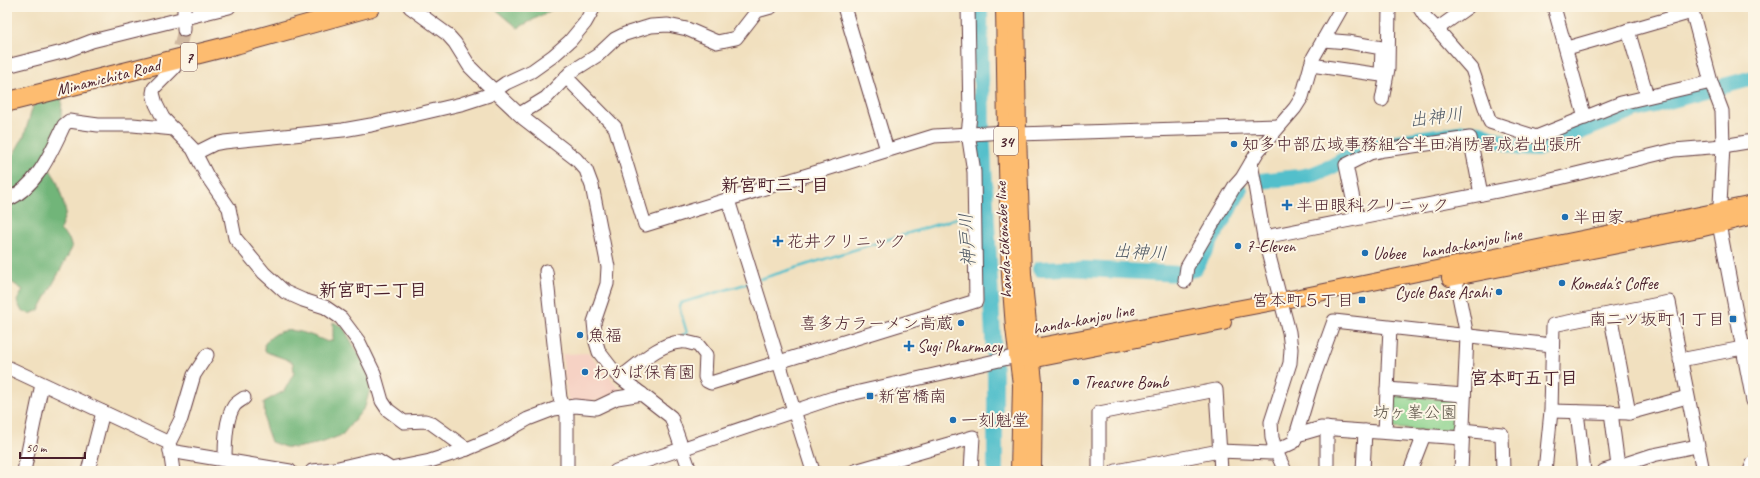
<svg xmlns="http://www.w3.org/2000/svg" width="1760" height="478" font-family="Caveat,'Klee One',sans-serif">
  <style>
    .built { fill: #f6d2c4 }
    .green { fill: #8cd38e; stroke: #6b795c }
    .forest { fill: #71b579; stroke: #5e6a52 }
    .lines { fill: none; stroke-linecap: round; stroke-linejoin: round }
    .stream { stroke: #52bfcb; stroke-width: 2.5 }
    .river { stroke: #52bfcb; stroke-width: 16 }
    .minor-tunnel { stroke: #d0b9a1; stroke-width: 13; stroke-dasharray: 13 6; stroke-linecap: butt }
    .minor-casing { stroke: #633c41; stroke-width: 15 }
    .major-casing { stroke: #633c41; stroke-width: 18 }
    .highway-casing { stroke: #633c41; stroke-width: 21 }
    .minor { stroke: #fff; stroke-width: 13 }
    .major { stroke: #fdbc6f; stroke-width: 16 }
    .highway { stroke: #fdbc6f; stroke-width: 19 }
    .poi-dot { fill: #1f6fb2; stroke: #fcf5e5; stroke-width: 1.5 }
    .labels { text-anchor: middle; stroke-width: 4; stroke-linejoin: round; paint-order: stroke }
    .shield { fill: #fcf5e5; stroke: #7f5f63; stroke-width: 1 }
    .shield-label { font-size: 16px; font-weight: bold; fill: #4a1f2b }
    .street-label { font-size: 17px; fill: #4a1f2b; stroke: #fcf5e5 }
    .poi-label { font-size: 17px; fill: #4a1f2b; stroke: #fcf5e5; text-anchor: start }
    .park-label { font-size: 17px; fill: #5e5549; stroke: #fcf5e5 }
    .water-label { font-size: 18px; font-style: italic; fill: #4d5763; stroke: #fcf5e5 }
    .neighbourhood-label { font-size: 18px; font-weight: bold; fill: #4a1f2b; stroke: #fcf5e5 }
  </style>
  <rect width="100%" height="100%" fill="#fcf5e5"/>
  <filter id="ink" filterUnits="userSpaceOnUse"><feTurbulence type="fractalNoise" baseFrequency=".025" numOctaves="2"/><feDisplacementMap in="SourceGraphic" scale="8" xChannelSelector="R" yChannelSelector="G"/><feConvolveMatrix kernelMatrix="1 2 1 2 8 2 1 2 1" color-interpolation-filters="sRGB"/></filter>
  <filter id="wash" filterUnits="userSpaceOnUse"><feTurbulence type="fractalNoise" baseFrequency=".012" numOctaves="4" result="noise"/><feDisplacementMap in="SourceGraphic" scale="16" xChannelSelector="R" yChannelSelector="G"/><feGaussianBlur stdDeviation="0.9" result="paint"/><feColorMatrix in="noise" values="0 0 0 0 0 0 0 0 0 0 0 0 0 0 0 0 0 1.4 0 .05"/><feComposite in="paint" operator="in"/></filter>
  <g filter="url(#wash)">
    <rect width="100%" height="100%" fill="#f1e0bf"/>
    <path class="built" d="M588,353L621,390L599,400L571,402L567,396L562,354Z"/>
    <path class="green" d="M1392,394L1459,401L1457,430L1454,433L1392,428Z"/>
    <g class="forest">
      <path d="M493,7H557L518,28Z"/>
      <path d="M62,97L61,120L49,168L57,181L66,212L60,230L69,239L72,248L39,310L30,314L21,310L17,301L23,290L7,279V153L13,155L24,136L34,103Z"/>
      <path d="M333,322L343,327L371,376V385L365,407L342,435L321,443L296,448L285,447L271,442L265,425L264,402L284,391L294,373L293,363C284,357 274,356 265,351L264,345C282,320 305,333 328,342L333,340Z"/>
    </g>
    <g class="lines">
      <g class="stream">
        <path d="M760,279L964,216"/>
        <path d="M683,335L687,333L679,306L681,303L749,283"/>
      </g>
      <g class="river">
        <path d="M980,7L982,128L995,375V471"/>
        <path d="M1260,181L1299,177L1314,174L1331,167L1368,146L1466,132L1480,133L1520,148L1537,149L1632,111L1753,78"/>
        <path d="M1040,269L1066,268L1180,274L1195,268L1240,190"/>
      </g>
    </g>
  </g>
  <g filter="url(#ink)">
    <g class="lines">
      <path class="minor-tunnel" d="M175,65L184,30"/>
      <defs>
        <g id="minor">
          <path d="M410,7L447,34L455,43L470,67L484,81L523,118L576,159L586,170L592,186L608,267L607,284L594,322L596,342L599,352L616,374L671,417L690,471"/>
          <path d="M844,7L887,150"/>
          <path d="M1419,7L1426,18L1437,29L1468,7"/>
          <path d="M1554,7L1585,118"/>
          <path d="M1691,7L1711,82L1722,111L1723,146L1719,224L1753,401"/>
          <path d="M1437,29L1472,69L1490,122L1536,137L1621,103L1711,82"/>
          <path d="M184,30V7"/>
          <path d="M1628,30L1647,96"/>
          <path d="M1567,48L1692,12"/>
          <path d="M1311,65L1381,75L1382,48L1348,42L1323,40"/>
          <path d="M7,66L66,51L92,41L229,7"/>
          <path d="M174,68L154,88L153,93L156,104L163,118L193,149L207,176L229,208L235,238L264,273L285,292L303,300L325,307L341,318L359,342L374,373L382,401L388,410L404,422L425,421L431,423L467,449"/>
          <path d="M566,77L615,127L645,225L934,136L1006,132"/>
          <path d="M1382,100L1388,69L1389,7"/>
          <path d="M518,113L523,112L546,98L571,72L598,55L615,39L625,34L651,26L668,25L687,29L717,42L736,38L757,11L771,7"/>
          <path d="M1018,134L1279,126"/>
          <path d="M196,153L214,144L224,142L343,130L371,125L461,104L489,95L506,83L532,71L553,56L570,41L585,23L594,7"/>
          <path d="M1251,163L1264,237L1289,332L1291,349L1290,363L1271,422L1272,438L1276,451L1285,471"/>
          <path d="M7,200C37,187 51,152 64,125L69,121L98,125H133L174,129"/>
          <path d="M728,200L813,471"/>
          <path d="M1357,218L1346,165L1370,153L1384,150L1470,138L1481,194"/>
          <path d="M1264,237L1543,182L1674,150L1723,146L1753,141"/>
          <path d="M546,271L560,398L567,415V471"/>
          <path d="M1455,276L1467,336L1461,471"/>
          <path d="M1185,281L1187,267L1234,187L1242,178L1258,151L1295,108L1302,97L1313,58L1342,7"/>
          <path d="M1610,314L1629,413"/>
          <path d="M1680,360L1753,346"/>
          <path d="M7,367L169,443L173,471"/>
          <path d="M621,377C638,365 658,344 680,342C686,341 692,344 698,345L706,355L705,377L707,381L711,383L976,301L974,172L968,133L970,116L968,7"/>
          <path d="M1387,389L1464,395"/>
          <path d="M1551,411L1629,413L1687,397"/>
          <path d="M1577,412L1584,471"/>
          <path d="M1611,412L1618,466"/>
          <path d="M1327,428V471"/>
          <path d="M1462,430L1502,434L1503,471"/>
          <path d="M1385,432L1390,328"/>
          <path d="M1297,435L1321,428L1462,438"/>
          <path d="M169,443L181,419L194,375L207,355"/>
          <path d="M170,451L290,471"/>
          <path d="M225,460C225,445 225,419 234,406C236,403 240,401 244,398"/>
          <path d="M24,471L42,384"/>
          <path d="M88,471L103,412"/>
          <path d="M312,471L334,469L372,460L378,461L391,469L430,461L467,449L496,437L528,419L554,409L575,406L596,408L617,398L642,394"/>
          <path d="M616,471L833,398L1017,356"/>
          <path d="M855,471L973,437L971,471"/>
          <path d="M1099,471V413L1216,390L1221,471"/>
          <path d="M1116,471L1219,451L1271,453L1294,442L1312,382L1334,321L1552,345"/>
          <path d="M1363,471L1365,431"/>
          <path d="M1410,471L1424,435"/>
          <path d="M1545,471L1551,411L1553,325L1669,302L1703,471"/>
          <path d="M1604,471L1653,455L1697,446"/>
          <path d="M1750,471L1753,463"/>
        </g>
        <g id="major">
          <path d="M1004,7L1006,132L1010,275L1014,328L1021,385L1019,471"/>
          <path d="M1016,7L1018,134L1023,274L1034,382L1033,471"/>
          <path d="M1450,278L1699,229L1753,216"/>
          <path d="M1017,356L1029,348L1300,297L1753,204"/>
          <path d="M1017,356L1031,360L1223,322"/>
        </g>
        <path id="highway" d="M7,102L237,44L370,7"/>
      </defs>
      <use href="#minor" class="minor-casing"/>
      <use href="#major" class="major-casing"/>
      <use href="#highway" class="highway-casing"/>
      <use href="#minor" class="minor"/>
      <use href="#major" class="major"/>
      <use href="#highway" class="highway"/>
    </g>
  </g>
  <g class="poi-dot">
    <circle cx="1234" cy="144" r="4"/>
    <path d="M1285 199h4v4h4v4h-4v4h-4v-4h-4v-4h4z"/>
    <circle cx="1565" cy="217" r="4"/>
    <path d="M776 235h4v4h4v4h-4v4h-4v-4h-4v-4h4z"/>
    <circle cx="1238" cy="246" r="4"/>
    <circle cx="1365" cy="253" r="4"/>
    <circle cx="1562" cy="283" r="4"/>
    <circle cx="1499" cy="292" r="4"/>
    <rect x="1358" y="296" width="8" height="8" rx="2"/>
    <rect x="1729" y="315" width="8" height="8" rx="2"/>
    <circle cx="961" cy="323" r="4"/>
    <circle cx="580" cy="335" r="4"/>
    <path d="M907 340h4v4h4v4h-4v4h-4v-4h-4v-4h4z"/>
    <circle cx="585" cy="372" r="4"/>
    <circle cx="1076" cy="382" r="4"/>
    <rect x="866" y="392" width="8" height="8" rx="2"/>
    <circle cx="953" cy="420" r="4"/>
  </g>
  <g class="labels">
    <g class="shield">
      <rect x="181" y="43" width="16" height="28" rx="3"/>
      <rect x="994" y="127" width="24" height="28" rx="3"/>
    </g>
    <g class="shield-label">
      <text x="189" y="63">7</text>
      <text x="1006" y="147">34</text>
    </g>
    <g class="street-label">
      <text transform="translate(108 77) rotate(-14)" y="6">Minamichita Road</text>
      <text transform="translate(1003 240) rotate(-93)" y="6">handa-tokonabe line</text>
      <text transform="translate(1471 243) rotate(-11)" y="6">handa-kanjou line</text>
      <text transform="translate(1083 319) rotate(-11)" y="6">handa-kanjou line</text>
    </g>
    <g class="poi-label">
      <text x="1242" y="150">知多中部広域事務組合半田消防署成岩出張所</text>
      <text x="1296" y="211">半田眼科クリニック</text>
      <text x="1573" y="223">半田家</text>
      <text x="787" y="247">花井クリニック</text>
      <text x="1246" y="252">7-Eleven</text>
      <text x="1373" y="259">Uobee</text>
      <text x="1570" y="289">Komeda's Coffee</text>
      <text x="1491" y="298" text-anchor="end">Cycle Base Asahi</text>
      <text x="1354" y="306" text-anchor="end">宮本町５丁目</text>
      <text x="1725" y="325" text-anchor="end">南二ツ坂町１丁目</text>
      <text x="953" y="329" text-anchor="end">喜多方ラーメン高蔵</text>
      <text x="588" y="341">魚福</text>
      <text x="917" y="352">Sugi Pharmacy</text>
      <text x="593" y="378">わかば保育園</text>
      <text x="1084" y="388">Treasure Bomb</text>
      <text x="878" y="402">新宮橋南</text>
      <text x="961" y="426">一刻魁堂</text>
    </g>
    <g class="park-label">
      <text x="1415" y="418">坊ヶ峯公園</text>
    </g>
    <g class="water-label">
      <text transform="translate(1436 117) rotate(-7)" y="6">出神川</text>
      <text transform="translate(967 240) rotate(-93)" y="6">神戸川</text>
      <text transform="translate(1140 252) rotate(3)" y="6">出神川</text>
    </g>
    <g class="neighbourhood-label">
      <text x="775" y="191">新宮町三丁目</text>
      <text x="373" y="296">新宮町二丁目</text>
      <text x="1524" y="384">宮本町五丁目</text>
    </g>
  </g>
  <rect width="1760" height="478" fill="none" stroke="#fcf5e5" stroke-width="24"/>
  <path d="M20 452v6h65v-6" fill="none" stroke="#4a1f2b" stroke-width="2"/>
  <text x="26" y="452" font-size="12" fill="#4a1f2b" stroke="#fcf5e5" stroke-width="3" paint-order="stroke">50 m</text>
</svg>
